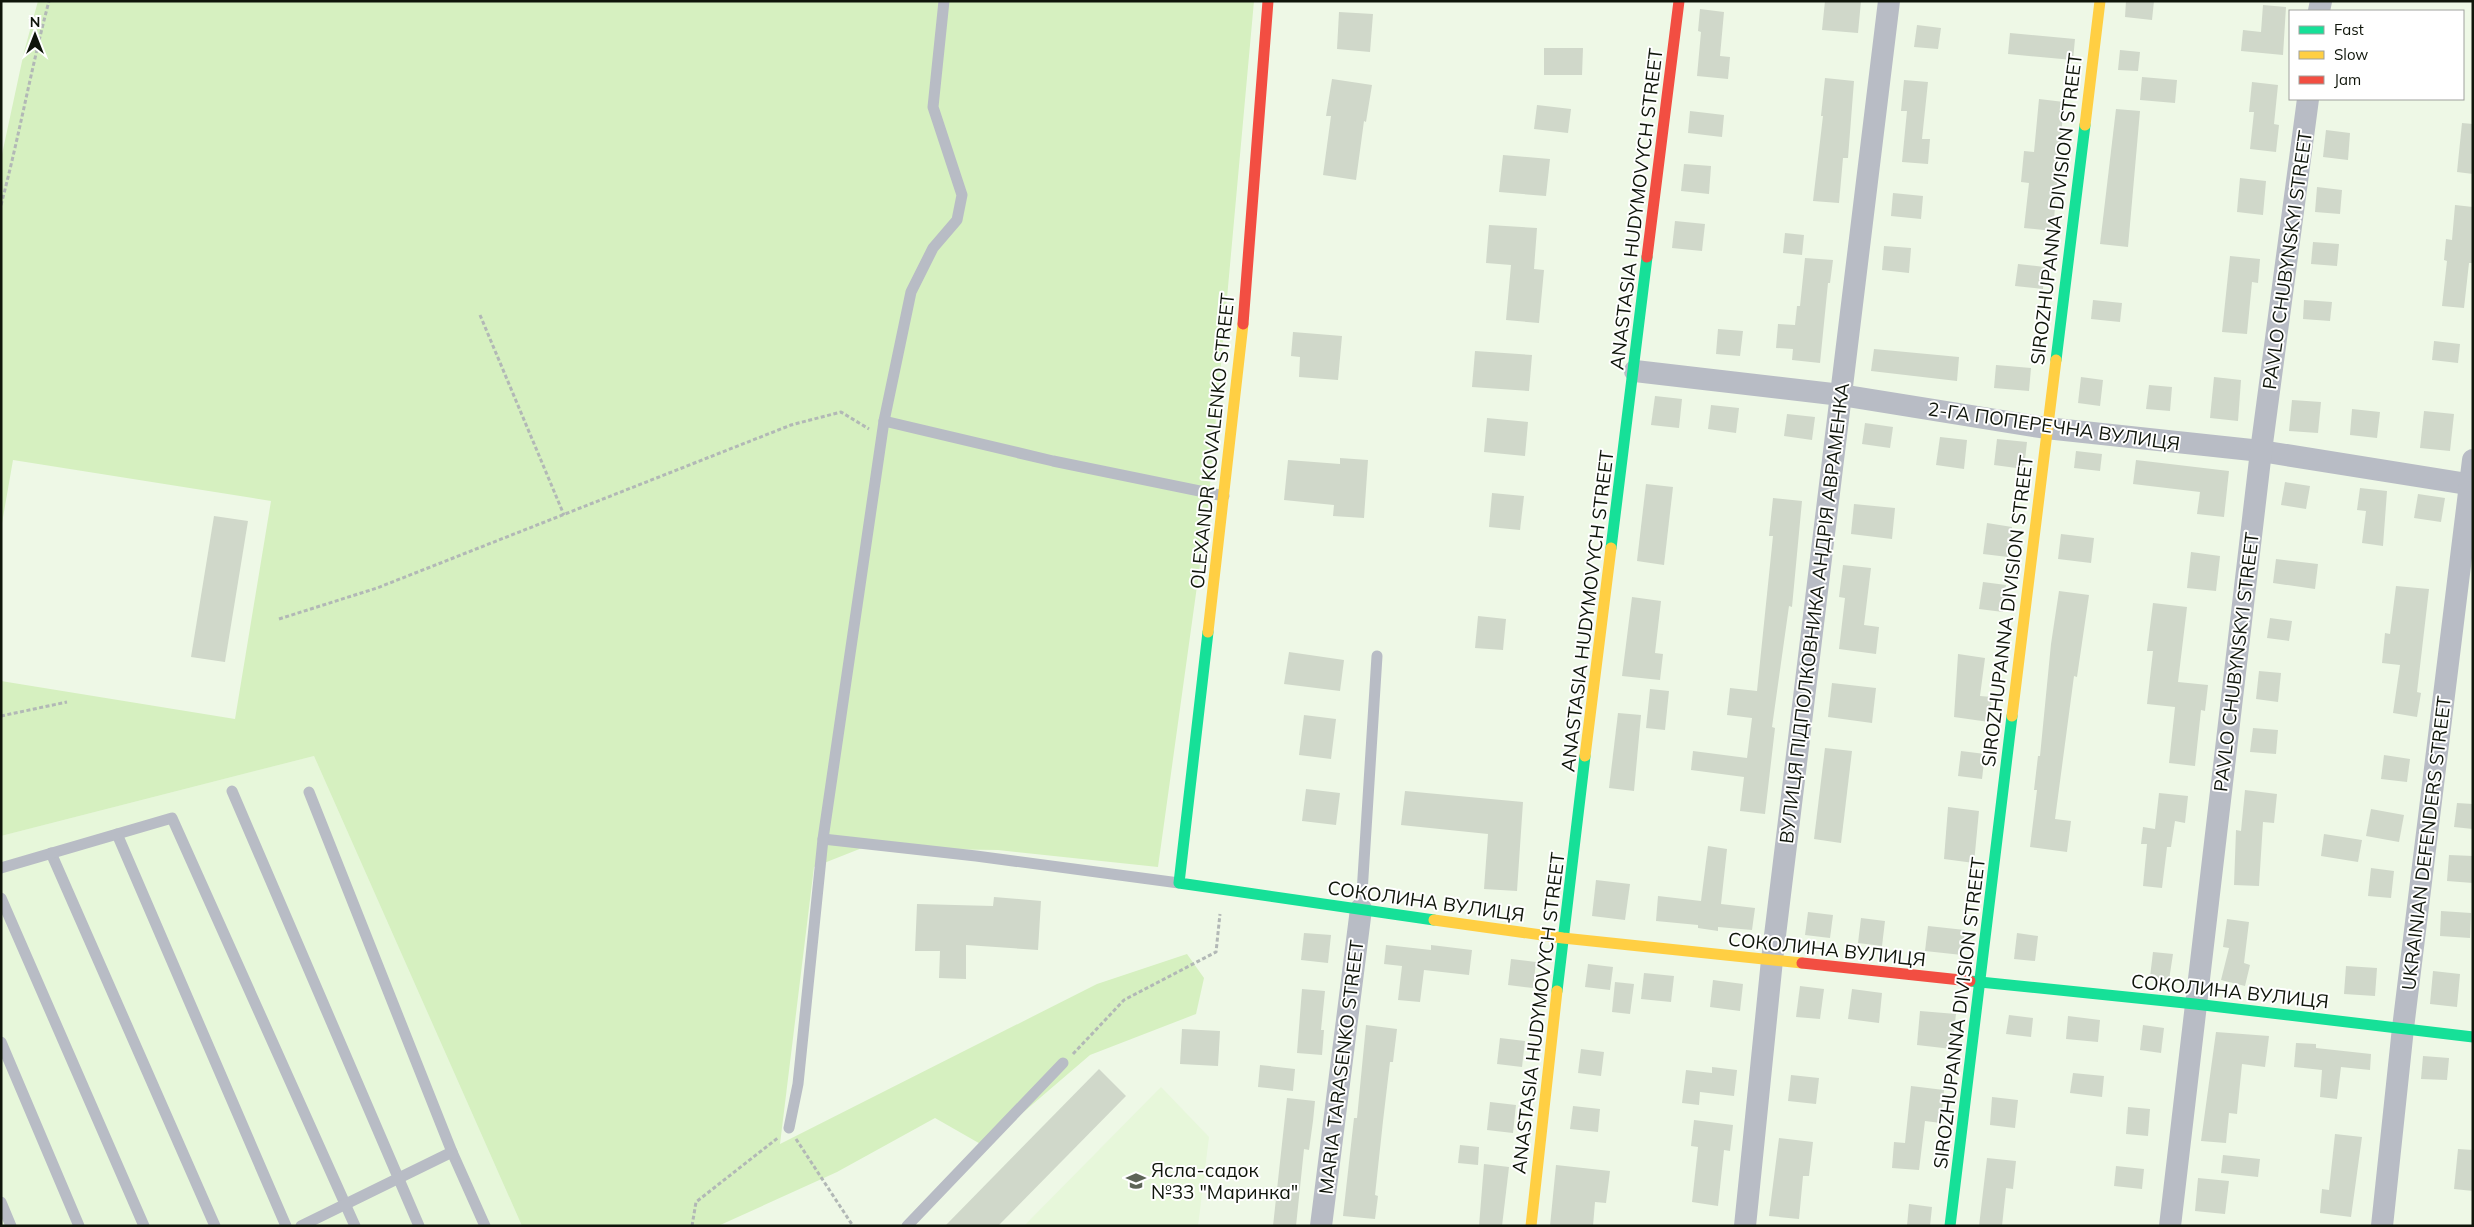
<svg xmlns="http://www.w3.org/2000/svg" width="2474" height="1227" font-family="Mulish,sans-serif">
  <style>
    .built { fill: #e7f7da }
    .green { fill: #d6f0c0 }
    .building { fill: #d0d8ca }
    .lines { fill: none; stroke-linecap: round; stroke-linejoin: round }
    .path { stroke: #b2b8b6; stroke-width: 3; stroke-dasharray: 4 2.5; stroke-linecap: butt }
    .lane { stroke: #b8bcc5; stroke-width: 11 }
    .street { stroke: #b8bcc5; stroke-width: 22 }
    .fast { stroke: #16e098; stroke-width: 11 }
    .slow { stroke: #ffcf43; stroke-width: 11 }
    .jam { stroke: #f24e42; stroke-width: 11 }
    .labels { text-anchor: middle; stroke-width: 4; stroke-linejoin: round; paint-order: stroke }
    .street-label { font-size: 19px; fill: #0f150a; stroke: #fff }
    .poi-label { font-size: 19px; fill: #0f150a; stroke: #fff; text-anchor: start }
  </style>
  <rect width="100%" height="100%" fill="#eef8e6"/>
  <g class="built">
    <path d="M314,756L522,1226H1V836Z"/>
    <path d="M1161,1087L1209,1137L1198,1226H1024Z"/>
  </g>
  <path class="green" d="M38,1H1254L1208,507L1158,867L998,850L862,848L814,867L780,1144L1097,984L1187,954L1204,978L1196,1014L1090,1055L984,1146L935,1118L837,1172L718,1226H522L314,756L1,836V681L235,719L271,501L13,460L1,529V159L24,52Z"/>
  <g class="building">
    <path d="M1825,1H1861L1858,33L1822,30Z"/>
    <path d="M2126,1H2154L2152,20L2125,17Z"/>
    <path d="M2263,5L2286,7L2283,55L2241,51L2243,30L2261,32Z"/>
    <path d="M1700,9L1724,12L1720,56L1730,57L1728,79L1697,76L1701,32L1698,31Z"/>
    <path d="M1339,12L1373,14L1370,52L1337,49Z"/>
    <path d="M1917,25L1941,28L1938,49L1914,47Z"/>
    <path d="M2010,33L2075,39L2073,60L2008,54Z"/>
    <path d="M1544,48H1583L1582,75H1544Z"/>
    <path d="M2120,50L2140,52L2138,71L2118,70Z"/>
    <path d="M2142,77L2177,80L2175,103L2140,100Z"/>
    <path d="M1825,78L1854,81L1848,158H1843L1839,203L1813,201L1823,116H1821Z"/>
    <path d="M1332,79L1372,85L1366,122L1364,121L1356,180L1323,175L1331,116H1326Z"/>
    <path d="M1904,80L1928,82L1922,139H1930L1928,164L1902,162L1907,111H1901Z"/>
    <path d="M2252,82L2278,85L2274,124L2279,125L2276,152L2250,149L2254,112H2249Z"/>
    <path d="M2039,99L2064,102L2053,231L2024,228L2029,183L2021,182L2024,151L2034,152Z"/>
    <path d="M1537,105L1571,109L1568,133L1534,129Z"/>
    <path d="M2116,109L2140,111L2128,247L2100,244Z"/>
    <path d="M1690,111L1724,115L1722,137L1688,133Z"/>
    <path d="M2462,123L2473,124V174L2457,172Z"/>
    <path d="M2326,130L2350,133L2348,160L2323,157Z"/>
    <path d="M1503,155L1550,159L1546,196L1499,192Z"/>
    <path d="M1684,164L1711,166L1709,194L1681,191Z"/>
    <path d="M2240,178L2266,181L2263,215L2237,212Z"/>
    <path d="M2317,187L2342,190L2340,214L2315,212Z"/>
    <path d="M1893,193L1923,196L1921,219L1891,216Z"/>
    <path d="M2455,205L2473,207V263H2469L2464,308L2442,306L2447,261L2444,260L2446,239L2452,240Z"/>
    <path d="M1675,221L1705,224L1702,251L1672,248Z"/>
    <path d="M1489,225L1537,228L1534,269L1544,270L1539,323L1506,320L1511,265L1486,263Z"/>
    <path d="M1785,233L1804,235L1802,255L1783,253Z"/>
    <path d="M2313,242L2339,244L2337,266L2311,264Z"/>
    <path d="M1884,246L1911,248L1909,273L1882,270Z"/>
    <path d="M2230,256L2260,259L2258,283L2252,282L2247,334L2222,332Z"/>
    <path d="M1805,258L1833,260L1830,283H1828L1820,363L1792,360L1793,349L1776,348L1778,324L1795,325L1797,306H1800Z"/>
    <path d="M2018,264L2045,267L2043,289L2015,286Z"/>
    <path d="M2093,300L2122,303L2120,322L2091,319Z"/>
    <path d="M2304,300L2332,302L2330,321L2303,319Z"/>
    <path d="M1718,329L1743,331L1740,356L1716,354Z"/>
    <path d="M1293,332L1342,336L1338,380L1299,377L1300,357L1291,356Z"/>
    <path d="M2434,341L2460,344L2458,363L2432,360Z"/>
    <path d="M1874,349L1959,357L1957,381L1871,371Z"/>
    <path d="M1475,351L1532,355L1529,391L1472,387Z"/>
    <path d="M1996,365L2031,368L2029,391L1994,388Z"/>
    <path d="M2081,377L2103,380L2100,406L2078,403Z"/>
    <path d="M2214,377L2241,380L2238,421L2210,418Z"/>
    <path d="M2149,385L2172,387L2170,411L2146,409Z"/>
    <path d="M1655,396L1682,399L1679,428L1651,425Z"/>
    <path d="M2292,400L2321,402L2318,433L2289,431Z"/>
    <path d="M1711,405L1739,408L1736,433L1708,429Z"/>
    <path d="M2352,409L2380,412L2377,438L2350,435Z"/>
    <path d="M2424,411L2454,414L2450,451L2420,448Z"/>
    <path d="M1787,414L1815,417L1812,440L1784,436Z"/>
    <path d="M1487,418L1528,422L1525,456L1484,452Z"/>
    <path d="M1865,423L1893,427L1890,448L1862,444Z"/>
    <path d="M1940,437L1967,440L1964,469L1936,465Z"/>
    <path d="M1997,439L2027,442L2024,469L1994,465Z"/>
    <path d="M2076,451L2102,454L2100,471L2074,468Z"/>
    <path d="M1340,458L1368,460L1364,518L1333,516L1334,505L1284,500L1288,460L1340,464Z"/>
    <path d="M2136,460L2229,471L2224,517L2197,514L2200,492L2133,484Z"/>
    <path d="M2285,482L2310,486L2306,509L2281,505Z"/>
    <path d="M1646,484L1673,487L1664,565L1637,561Z"/>
    <path d="M2360,488L2387,491L2383,546L2362,543L2366,511L2357,510Z"/>
    <path d="M1492,493L1524,496L1520,530L1489,527Z"/>
    <path d="M2418,494L2445,498L2441,522L2414,518Z"/>
    <path d="M1773,498L1802,501L1792,607L1789,606L1772,727L1775,728L1765,814L1740,811L1744,777L1691,770L1693,751L1747,758L1752,718L1727,715L1730,688L1757,691L1773,536H1769Z"/>
    <path d="M1854,504L1895,508L1892,539L1851,534Z"/>
    <path d="M214,516L248,521L225,662L191,657Z"/>
    <path d="M1987,523L2012,527L2008,557L1983,554Z"/>
    <path d="M2061,534L2094,538L2091,563L2058,559Z"/>
    <path d="M2191,552L2220,556L2216,591L2187,588Z"/>
    <path d="M2276,559L2318,564L2315,589L2273,583Z"/>
    <path d="M1843,565L1871,568L1864,625L1879,627L1876,654L1839,649L1845,598L1839,597Z"/>
    <path d="M1983,582L2006,585L2003,612L1979,609Z"/>
    <path d="M2396,586L2429,589L2417,692L2421,693L2417,717L2393,713L2400,665L2382,663L2385,633L2390,634Z"/>
    <path d="M2059,591L2089,595L2077,677L2074,676L2055,819L2071,821L2067,852L2030,847L2037,790H2034L2038,756H2040L2051,644Z"/>
    <path d="M1632,597L1661,601L1655,653L1663,654L1660,680L1622,676Z"/>
    <path d="M2153,603L2187,607L2178,682L2208,685L2205,711L2201,710L2195,766L2169,763L2175,707L2147,704L2153,651H2147Z"/>
    <path d="M1478,616L1506,619L1503,650L1475,648Z"/>
    <path d="M2270,618L2292,621L2289,641L2267,638Z"/>
    <path d="M1289,652L1344,660L1340,691L1284,684Z"/>
    <path d="M1958,654L1985,658L1980,696L1992,697L1989,722L1954,717Z"/>
    <path d="M2259,671L2281,673L2278,702L2256,699Z"/>
    <path d="M1832,683L1876,688L1872,723L1828,717Z"/>
    <path d="M1650,689L1669,691L1665,730L1646,728Z"/>
    <path d="M1618,713L1641,715L1634,791L1609,788Z"/>
    <path d="M1304,715L1336,719L1331,759L1299,755Z"/>
    <path d="M2253,728L2278,730L2276,754L2250,752Z"/>
    <path d="M1825,748L1852,751L1841,843L1814,839Z"/>
    <path d="M1961,751L1985,754L1982,779L1958,776Z"/>
    <path d="M2384,755L2410,759L2407,782L2381,779Z"/>
    <path d="M1306,789L1340,793L1336,825L1302,821Z"/>
    <path d="M2245,790L2277,794L2274,823L2263,822L2259,886L2234,885L2236,830L2241,831Z"/>
    <path d="M1405,791L1523,802L1517,891L1484,889L1488,834L1401,825Z"/>
    <path d="M2159,793L2188,796L2185,823L2175,821L2171,847H2167L2162,888L2143,886L2147,844H2141L2143,827L2155,829Z"/>
    <path d="M2457,803L2473,804V829L2454,827Z"/>
    <path d="M1948,807L1979,811L1974,863L1944,859Z"/>
    <path d="M2371,809L2404,815L2399,842L2366,836Z"/>
    <path d="M2324,834L2362,840L2358,862L2321,856Z"/>
    <path d="M1708,846L1727,849L1721,904L1755,908L1752,930L1718,927V931L1698,928V925L1656,921L1658,896L1701,901Z"/>
    <path d="M2449,855L2473,856V883L2447,881Z"/>
    <path d="M2371,868L2394,871L2391,898L2368,896Z"/>
    <path d="M1596,880L1630,884L1625,920L1592,916Z"/>
    <path d="M994,897L1041,901L1038,950L966,945V979L939,978L940,951H915L917,904L993,906Z"/>
    <path d="M2441,911L2471,913L2470,938L2440,936Z"/>
    <path d="M1808,912L1833,915L1830,938L1805,935Z"/>
    <path d="M1861,918L1885,921L1882,946L1858,943Z"/>
    <path d="M2227,919L2249,922L2244,963L2250,965L2245,986L2221,980L2229,948L2223,947Z"/>
    <path d="M1928,926L1965,930L1962,955L1925,951Z"/>
    <path d="M1304,933L1331,935L1328,963L1301,960Z"/>
    <path d="M2017,933L2038,936L2035,961L2014,959Z"/>
    <path d="M1386,945L1431,950V945L1472,950L1469,975L1424,970L1420,1002L1398,1000L1402,966L1384,964Z"/>
    <path d="M2153,952L2173,954L2169,980L2150,977Z"/>
    <path d="M1511,959L1536,962L1533,988L1508,985Z"/>
    <path d="M1588,964L1613,967L1610,990L1585,987Z"/>
    <path d="M2346,966L2377,968L2375,996L2344,994Z"/>
    <path d="M2433,971L2460,974L2457,1007L2430,1004Z"/>
    <path d="M1644,973L1674,976L1671,1002L1641,999Z"/>
    <path d="M1713,980L1743,984L1740,1011L1710,1007Z"/>
    <path d="M1615,982L1634,984L1630,1014L1612,1012Z"/>
    <path d="M1800,986L1824,989L1820,1019L1796,1017Z"/>
    <path d="M1302,989L1325,991L1321,1030H1324L1322,1055L1297,1053Z"/>
    <path d="M1852,989L1882,993L1879,1023L1848,1019Z"/>
    <path d="M1920,1011L1956,1014L1952,1049L1917,1045Z"/>
    <path d="M2009,1015L2033,1018L2031,1037L2006,1034Z"/>
    <path d="M2068,1016L2100,1020L2098,1042L2066,1039Z"/>
    <path d="M1366,1025L1397,1029L1393,1062H1390L1383,1121L1375,1195L1378,1196L1375,1219L1343,1216L1354,1118H1357Z"/>
    <path d="M2143,1025L2164,1028L2161,1053L2140,1050Z"/>
    <path d="M1182,1029L1220,1031L1218,1066L1180,1064Z"/>
    <path d="M2216,1032L2269,1036L2265,1067L2242,1064L2237,1114L2229,1113L2226,1143L2201,1141Z"/>
    <path d="M1500,1038L1525,1041L1522,1067L1497,1064Z"/>
    <path d="M2296,1043L2316,1044V1048L2371,1054L2370,1070L2341,1067L2337,1099L2320,1097L2322,1070L2294,1067Z"/>
    <path d="M1581,1049L1604,1052L1601,1076L1578,1073Z"/>
    <path d="M2423,1056L2449,1058L2447,1080L2421,1079Z"/>
    <path d="M1260,1065L1295,1069L1293,1091L1258,1087Z"/>
    <path d="M1712,1067L1737,1070L1734,1096L1700,1092L1699,1105L1682,1103L1686,1070L1712,1073Z"/>
    <path d="M1099,1069L1126,1096L998,1226H945Z"/>
    <path d="M2073,1073L2104,1076L2102,1097L2070,1093Z"/>
    <path d="M1791,1075L1819,1078L1816,1104L1788,1101Z"/>
    <path d="M1911,1086L1944,1090L1941,1123L1925,1121L1919,1170L1892,1168L1894,1142L1905,1143Z"/>
    <path d="M1992,1097L2018,1100L2015,1128L1990,1125Z"/>
    <path d="M1287,1098L1315,1101L1313,1121L1309,1150L1304,1149L1296,1226H1273Z"/>
    <path d="M1490,1102L1516,1105L1513,1133L1487,1130Z"/>
    <path d="M1573,1106L1600,1109L1598,1132L1570,1129Z"/>
    <path d="M2128,1107L2150,1109L2148,1136L2126,1134Z"/>
    <path d="M1694,1120L1733,1125L1730,1151L1724,1150L1718,1206L1692,1202L1698,1147L1691,1146Z"/>
    <path d="M2335,1134L2362,1137L2351,1217L2320,1213L2322,1189L2329,1190Z"/>
    <path d="M1779,1138L1813,1142L1809,1176H1803L1799,1219L1769,1216Z"/>
    <path d="M1460,1145L1479,1147L1478,1165L1458,1163Z"/>
    <path d="M2458,1149L2473,1150V1191L2454,1189Z"/>
    <path d="M2223,1155L2260,1159L2258,1177L2221,1173Z"/>
    <path d="M1987,1158L2016,1161L2013,1189L2006,1188L2002,1226H1979Z"/>
    <path d="M1484,1164L1509,1167L1502,1226H1479Z"/>
    <path d="M1556,1165L1610,1171L1606,1203L1595,1202L1593,1226H1550Z"/>
    <path d="M2116,1166L2144,1169L2142,1189L2114,1186Z"/>
    <path d="M2198,1178L2229,1181L2225,1214L2195,1211Z"/>
    <path d="M1909,1204L1932,1207L1930,1226H1907Z"/>
  </g>
  <g class="lines">
    <g class="path">
      <path d="M1,205C19,137 31,69 49,1"/>
      <path d="M480,315L564,515"/>
      <path d="M279,619L377,588L791,425L841,412L869,429"/>
      <path d="M1,716L67,702"/>
      <path d="M1073,1054L1124,1000L1216,952L1220,914"/>
      <path d="M796,1139L853,1226"/>
      <path d="M692,1226L696,1202L779,1137"/>
    </g>
    <g class="lane">
      <path d="M884,421L1053,461L1224,496"/>
      <path d="M232,791L419,1226"/>
      <path d="M309,792L452,1152L485,1226"/>
      <path d="M117,834L286,1226"/>
      <path d="M823,839L976,856L1179,883"/>
      <path d="M51,853L215,1226"/>
      <path d="M1,868L172,818L355,1226"/>
      <path d="M1,898L144,1226"/>
      <path d="M1361,909L1377,656"/>
      <path d="M1,1042L79,1226"/>
      <path d="M789,1128L798,1084L823,839L884,421L911,292L933,248L957,220L962,195L933,107L944,1"/>
      <path d="M1,1202L11,1226"/>
      <path d="M301,1226L452,1152"/>
      <path d="M907,1226L1063,1063"/>
    </g>
    <g class="street">
      <path d="M2319,11L2321,1"/>
      <path d="M1635,371L1841,395L2046,428L2261,451L2473,485"/>
      <path d="M1321,1226L1361,909"/>
      <path d="M1745,1226L1772,960L1889,1"/>
      <path d="M2170,1226L2261,451L2308,99"/>
      <path d="M2382,1226L2403,1028L2473,460"/>
    </g>
    <g class="fast">
      <path d="M2056,360L2085,125"/>
      <path d="M1611,548L1647,257"/>
      <path d="M1208,632L1179,883L1434,920"/>
      <path d="M1970,981L2195,1004L2473,1037"/>
      <path d="M1557,991L1585,756"/>
      <path d="M1950,1226L2012,716"/>
    </g>
    <g class="slow">
      <path d="M2085,125L2100,1"/>
      <path d="M1208,632L1243,324"/>
      <path d="M2012,716L2056,360"/>
      <path d="M1585,756L1611,548"/>
      <path d="M1434,920L1563,938L1802,963"/>
      <path d="M1531,1226L1557,991"/>
    </g>
    <g class="jam">
      <path d="M1647,257L1679,1"/>
      <path d="M1243,324L1268,1"/>
      <path d="M1802,963L1970,981"/>
    </g>
  </g>
  <defs>
    <symbol id="school-bare" viewBox="-9 -9 18 18"><path d="M0-5L7-2L0 1L-7-2ZM-4 1L0 2.5L4 1V4Q0 6-4 4Z" fill="#5d6457" stroke="#fff" stroke-width="2.5" paint-order="stroke"/></symbol>
  </defs>
  <g fill-rule="evenodd">
    <use href="#school-bare" x="1122" y="1167" width="28" height="28"/>
  </g>
  <g class="labels">
    <g class="street-label">
      <text transform="translate(1636 209) rotate(-83)" y="7">ANASTASIA HUDYMOVYCH STREET</text>
      <text transform="translate(2056 209) rotate(-83)" y="7">SIROZHUPANNA DIVISION STREET</text>
      <text transform="translate(2287 260) rotate(-82)" y="7">PAVLO CHUBYNSKYI STREET</text>
      <text transform="translate(2054 426) rotate(8)" y="7">2-ГА ПОПЕРЕЧНА ВУЛИЦЯ</text>
      <text transform="translate(1212 441) rotate(-84)" y="7">OLEXANDR KOVALENKO STREET</text>
      <text transform="translate(1587 611) rotate(-83)" y="7">ANASTASIA HUDYMOVYCH STREET</text>
      <text transform="translate(2007 611) rotate(-83)" y="7">SIROZHUPANNA DIVISION STREET</text>
      <text transform="translate(1814 613) rotate(-83)" y="7">ВУЛИЦЯ ПІДПОЛКОВНИКА АНДРІЯ АВРАМЕНКА</text>
      <text transform="translate(2236 662) rotate(-83)" y="7">PAVLO CHUBYNSKYI STREET</text>
      <text transform="translate(2426 843) rotate(-83)" y="7">UKRAINIAN DEFENDERS STREET</text>
      <text transform="translate(1426 901) rotate(8)" y="7">СОКОЛИНА ВУЛИЦЯ</text>
      <text transform="translate(1827 949) rotate(6)" y="7">СОКОЛИНА ВУЛИЦЯ</text>
      <text transform="translate(2230 991) rotate(6)" y="7">СОКОЛИНА ВУЛИЦЯ</text>
      <text transform="translate(1538 1013) rotate(-83)" y="7">ANASTASIA HUDYMOVYCH STREET</text>
      <text transform="translate(1959 1013) rotate(-83)" y="7">SIROZHUPANNA DIVISION STREET</text>
      <text transform="translate(1341 1067) rotate(-83)" y="7">MARIA TARASENKO STREET</text>
    </g>
    <g class="poi-label">
      <text x="1151" y="1177">Ясла-садок<tspan x="1151" dy="22">№33 "Маринка"</tspan></text>
    </g>
  </g>
  <rect width="2474" height="1227" fill="none" stroke="#0f150a" stroke-width="5"/>
  <rect x="2289" y="10" width="175" height="90" fill="#ffffff" stroke="#9fa19d"/>
  <rect x="2299" y="26" width="25" height="8" fill="#16e098" stroke="#9fa19d"/>
  <text x="2334" y="35" font-size="15" fill="#0f150a">Fast</text>
  <rect x="2299" y="51" width="25" height="8" fill="#ffcf43" stroke="#9fa19d"/>
  <text x="2334" y="60" font-size="15" fill="#0f150a">Slow</text>
  <rect x="2299" y="76" width="25" height="8" fill="#f24e42" stroke="#9fa19d"/>
  <text x="2334" y="85" font-size="15" fill="#0f150a">Jam</text>
  <g transform="translate(35 35)" stroke="#ffffff" stroke-width="4" paint-order="stroke">
  <path d="M0-4L9 19L0 12L-9 19Z" fill="#0f150a"/>
  <text y="-8" font-size="14" font-weight="bold" text-anchor="middle" fill="#0f150a">N</text>
  </g>
</svg>
